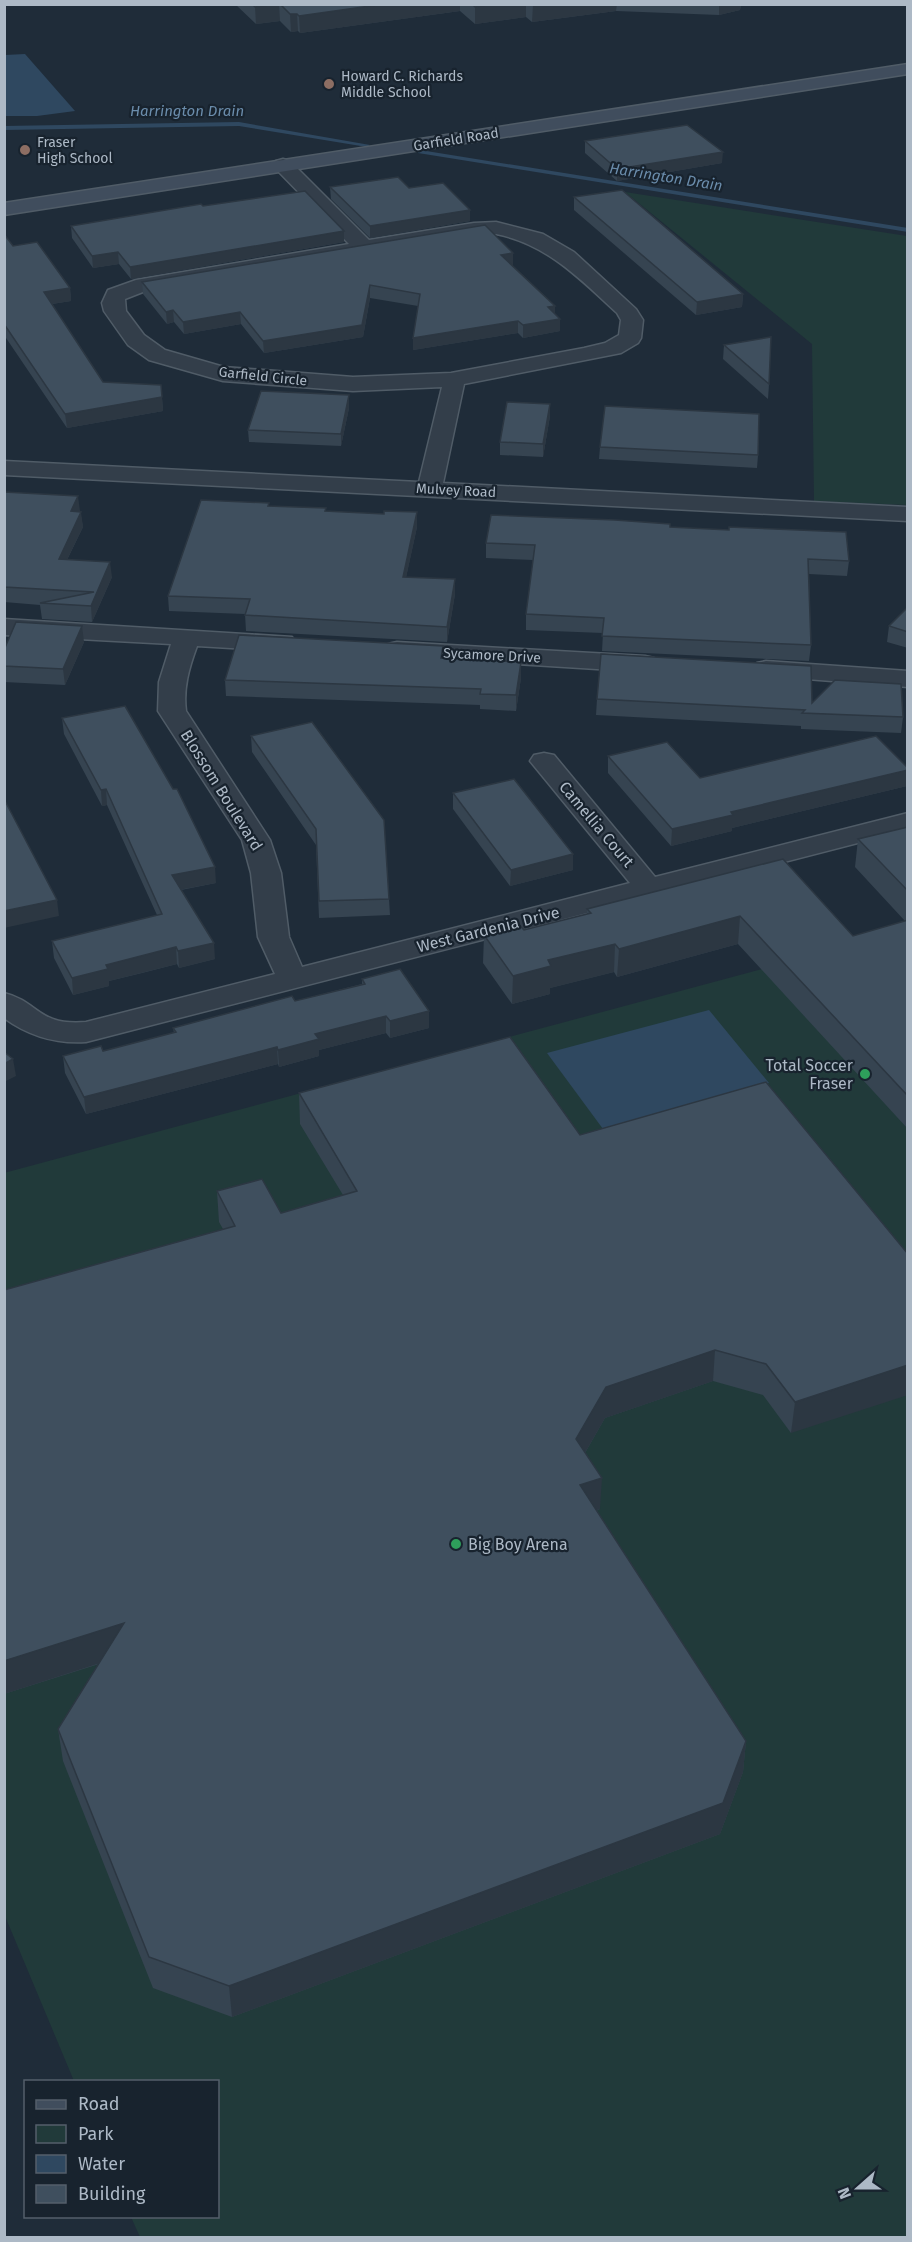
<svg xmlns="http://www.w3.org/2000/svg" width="912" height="2242" font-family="'Fira Sans',sans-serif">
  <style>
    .green { fill: #213a3a }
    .water { fill: #2f4860 }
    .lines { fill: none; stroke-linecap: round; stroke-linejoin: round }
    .stream { fill: #2f4860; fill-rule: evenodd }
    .street-casing { stroke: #505c67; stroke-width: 3 }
    .secondary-casing { stroke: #505c67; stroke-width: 3 }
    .street { fill: #333e4a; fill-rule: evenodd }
    .secondary { fill: #404d5d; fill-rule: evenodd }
    .wall { fill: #364451 }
    .shaded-wall { fill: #2c3742 }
    .building { fill: #3f4f5e; stroke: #2c3742; stroke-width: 1.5 }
    .education-dot { fill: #8d6e63; stroke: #18232e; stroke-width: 2 }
    .leisure-dot { fill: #2e9e5b; stroke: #18232e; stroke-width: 2 }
    .labels { text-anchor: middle; stroke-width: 4.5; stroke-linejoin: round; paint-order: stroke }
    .far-poi-label { font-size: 14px; fill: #adb9c6; stroke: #18232e; text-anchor: start }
    .far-street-label { font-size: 14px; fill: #adb9c6; stroke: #18232e }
    .far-water-label { font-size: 15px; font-style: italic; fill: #6b8dac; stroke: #18232e }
    .street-label { font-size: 16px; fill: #adb9c6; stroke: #18232e }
    .poi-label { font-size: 16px; fill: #adb9c6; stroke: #18232e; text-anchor: end }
  </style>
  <rect width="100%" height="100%" fill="#1f2c39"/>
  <g class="green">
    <path d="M625,192L907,236V505L814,501L812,344Z"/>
    <path d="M907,930V2237H140L131,2217L218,2216V2082L74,2081L5,1916L4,1173Z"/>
  </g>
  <g class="water">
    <path d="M25,54L75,111L37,116H5V55Z"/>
    <path d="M709,1010L769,1083L603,1129L547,1053Z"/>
  </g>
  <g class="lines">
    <g class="stream">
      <path d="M239,122L370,145L367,147L239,126L4,130V126Z"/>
      <path d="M420,150L908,228V232L418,153V151Z"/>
    </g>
    <defs>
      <g id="street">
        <path d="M283,159L290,161L369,240L474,223L496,222L543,234L574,252L636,309L643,320L641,338L638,343L621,353L464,384L443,483L908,507V521L4,475V461L419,482L442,387L353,391L223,381L149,360L128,345L104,311L102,303L108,290L136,280L349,244L276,169L273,165L276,161ZM496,234C547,244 580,279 617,313L621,320L619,335L605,343L584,348L451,373L353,377L224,367L165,350L144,335L126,311L125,299L148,290L474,235Z"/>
        <path d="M4,619L292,637L296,643L292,649L283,651L197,646C189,668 183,688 186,711L270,840L281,873L289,937L302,967L630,883L530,761L534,755L544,753L554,755L655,877L908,813V830L86,1042C55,1044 29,1036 4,1018V993C40,1002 37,1026 86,1022L275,974L258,937L251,873L242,840L158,711L159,682L171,644L4,635Z"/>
        <path d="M397,642L645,656L654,658L658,664L654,670L645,672L388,656L384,650L388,644Z"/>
        <path d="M766,661L908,671V687L757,675L753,669L757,663Z"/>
      </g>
      <path id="secondary" d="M908,64V74L4,215V203Z"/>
    </defs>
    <use href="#street" class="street-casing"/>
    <use href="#secondary" class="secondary-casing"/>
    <use href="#street" class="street"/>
    <use href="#secondary" class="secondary"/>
  </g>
  <g class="wall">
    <path d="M235,4H741L740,10L719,15L616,11L532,22L526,17L475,24L460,11L300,33L298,31L291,32L280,21L256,24Z"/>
    <path d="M585,141L722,163L617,181L585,153Z"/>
    <path d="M330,187L409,188L470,221L370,238L331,199Z"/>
    <path d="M574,197L743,294L742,307L696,315L574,210Z"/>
    <path d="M203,206L344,242L131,279L119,264L93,268L72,238L71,226Z"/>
    <path d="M4,234L13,246L70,288L71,301L52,304L103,382L161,385L163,411L67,428L4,335Z"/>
    <path d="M513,253V265H512L555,314L560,331L523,338L518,333L413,350L418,306L370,298L363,337L264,353L241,324L184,334L174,322L167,324L143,294L142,282Z"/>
    <path d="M724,345L769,384L768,399L723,359Z"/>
    <path d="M550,404V416L543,457L500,455V442Z"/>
    <path d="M349,408L341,446L249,442L248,430Z"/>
    <path d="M600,447L758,455L757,468L599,459Z"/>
    <path d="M4,492L80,511L83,527L67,560L112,577L92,622L42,619L40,605L4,602Z"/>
    <path d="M269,503V506L326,508V512L417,527L406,577L455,594L447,642L246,631L245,614L169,611L168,596Z"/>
    <path d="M670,527L849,561L847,576L809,574L811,645L809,661L602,651L603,633L526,630V614L533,560L486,558V543Z"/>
    <path d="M907,534L908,578H906V550Z"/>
    <path d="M908,607V648L887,642L889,626Z"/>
    <path d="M84,642L65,685L4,682V650Z"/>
    <path d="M443,658L521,678L516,711L480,709V705L226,696L225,680Z"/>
    <path d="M597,699L812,703L903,717L901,733L801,729V726L596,715Z"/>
    <path d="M62,718L216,883L181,890L215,959L179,968L177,964L142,973L109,981V986L73,995L54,958L52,941L157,915L107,805L102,806L64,734Z"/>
    <path d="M251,736L389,899L390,915L319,918L316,845L252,752Z"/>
    <path d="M608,756L700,778L907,786L732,828V831L671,846L608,773Z"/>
    <path d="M453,793L573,854V870L510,886L453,809Z"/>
    <path d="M908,827V1129L738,944L617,977L614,972L550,988V994L512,1004L483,963L484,935L524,930L587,914V909L783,859L853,936L905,921L855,867L858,839Z"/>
    <path d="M362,979L429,1011V1028L390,1038L386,1033L319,1050V1056L279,1067L278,1064L86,1114L65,1073L63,1056L103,1051L174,1033L173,1028L295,1001L362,984Z"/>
    <path d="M299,1093L580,1135L908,1254L791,1433L763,1395L713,1381L605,1418L585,1453L600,1509L596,1511L746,1741L743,1772L720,1834L232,2017L153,1988L63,1761L58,1729L99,1664L4,1694L223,1229L219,1222L217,1191L281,1213L343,1195L300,1124Z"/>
  </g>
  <g class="shaded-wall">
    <path d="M275,4H279L280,21L256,24L255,7Z"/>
    <path d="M384,4H460V11L300,33L299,16Z"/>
    <path d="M492,4H526V17L475,24V7Z"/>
    <path d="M538,4H617L616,11L532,22L533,5Z"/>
    <path d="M719,4H741L740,10L719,15Z"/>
    <path d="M290,14H297L298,31L291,32Z"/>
    <path d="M723,152L722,163L617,181V169Z"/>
    <path d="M470,210V221L370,238V226Z"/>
    <path d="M344,231V242L131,279L130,267Z"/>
    <path d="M118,252L119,264L93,268L92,256Z"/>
    <path d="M513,253V265L501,267V255Z"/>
    <path d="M370,285V298L363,337L264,353L263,341Z"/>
    <path d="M70,288L71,301L45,305L44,292Z"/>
    <path d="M743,294L742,307L696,315L697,302Z"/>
    <path d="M555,306V318L548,307Z"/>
    <path d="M173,310L174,322L167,324L166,312Z"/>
    <path d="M240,312L241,324L184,334L183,322Z"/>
    <path d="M560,319V331L523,338V325Z"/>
    <path d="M518,321V333L413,350V338Z"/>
    <path d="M349,395V408L341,446V434Z"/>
    <path d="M162,397L163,411L67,428L65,414Z"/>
    <path d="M550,404V416L543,457V444Z"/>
    <path d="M78,496L80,511H71Z"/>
    <path d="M81,512L83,527L60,574L59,559Z"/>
    <path d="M417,512V527L403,592V577Z"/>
    <path d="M110,562L112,577L92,622L91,606Z"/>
    <path d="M455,579V594L447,642V627Z"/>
    <path d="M82,626L84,642L65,685L63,669Z"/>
    <path d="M521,662V678L516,711V695Z"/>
    <path d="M908,770L907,786L732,828V831L671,846L672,829L731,812Z"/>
    <path d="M106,789L107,805L102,806L101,790Z"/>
    <path d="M573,854V870L510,886L511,870Z"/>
    <path d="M215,867L216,883L173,891L172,875Z"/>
    <path d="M57,900L59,916L4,928V911Z"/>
    <path d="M740,916L738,944L617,977L619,949Z"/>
    <path d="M214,943L215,959L179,968L178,951Z"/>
    <path d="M615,944L614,972L550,988V994L512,1004L513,976L548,960Z"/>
    <path d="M176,947L177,964L109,981V986L73,995L72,978L106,965Z"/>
    <path d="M429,1011V1028L390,1038V1021Z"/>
    <path d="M386,1016V1033L319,1050V1056L279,1067L278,1050L315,1034Z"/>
    <path d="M277,1047L278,1064L86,1114L84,1097Z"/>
    <path d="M13,1059L16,1076L4,1082V1064Z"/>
    <path d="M715,1350L713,1381L605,1418L575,1470L576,1439L606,1387Z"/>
    <path d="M908,1365V1395L791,1433L795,1402Z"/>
    <path d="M602,1478L600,1509L578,1516L580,1485Z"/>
    <path d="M124,1623L128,1654L4,1694V1661Z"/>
    <path d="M746,1741L743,1772L720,1834L232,2017L229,1986Z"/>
  </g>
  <g class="building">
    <path d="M252,4H275L255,7Z"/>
    <path d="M280,4H384L299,16L297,14H290Z"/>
    <path d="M472,4H492L475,7Z"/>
    <path d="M687,125L723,152L617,169L585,141Z"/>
    <path d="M398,177L409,188L443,183L470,210L370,226L330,187Z"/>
    <path d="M622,190L743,294L697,302L574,197Z"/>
    <path d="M305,191L344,231L130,267L118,252L92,256L71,226L201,204L203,206Z"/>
    <path d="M485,225L513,253L501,255L555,306L548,307L560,319L523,325L518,321L413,338L420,294L370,285L362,325L263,341L240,312L183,322L173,310L166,312L142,282Z"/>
    <path d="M4,234L13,246L37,242L70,288L44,292L103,382L161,385L162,397L65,414L4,324Z"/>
    <path d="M771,337L769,384L724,345Z"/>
    <path d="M261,391L349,395L341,434L248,430Z"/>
    <path d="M507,402L550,404L543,444L500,442Z"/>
    <path d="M605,406L759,414L758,455L600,447Z"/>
    <path d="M4,492L78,496L71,511L81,512L59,559L110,562L91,606L40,603L94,592L4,587Z"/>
    <path d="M201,500L269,503L268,506L326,508L325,511L384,514V511L417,512L403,577L455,579L447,627L245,615L250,599L168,596Z"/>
    <path d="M491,515L615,520L670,524V527L729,530V527L846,532L849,561L808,559L811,645L602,636L604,618L526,614L535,545L486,543Z"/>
    <path d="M908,607V632L889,626Z"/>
    <path d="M16,622L82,626L63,669L4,666V650Z"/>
    <path d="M239,635L443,646L441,658L521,662L516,695L480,694L481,689L225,680Z"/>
    <path d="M601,654L811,666L812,703L835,680L901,684L903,717L802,713L805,710L597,699Z"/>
    <path d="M125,706L173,789H177L215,867L172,875L214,943L178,951L176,947L106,965L108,969L72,978L52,941L162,914L106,789L101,790L62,718Z"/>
    <path d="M312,722L384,820L389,899L319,901L316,829L251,736Z"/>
    <path d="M876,736L908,768V770L731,812L733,815L672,829L608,756L667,742L700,778Z"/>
    <path d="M514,779L573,854L511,870L453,793Z"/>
    <path d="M4,799L57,900L4,911Z"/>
    <path d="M908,827V891L858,839Z"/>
    <path d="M783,859L853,936L908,920V1096L740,916L619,949L615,944L548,960L551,966L513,976L484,935L520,926L524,930L591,913L587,909Z"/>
    <path d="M400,969L429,1011L390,1021L386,1016L315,1034L319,1039L278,1050L277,1047L84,1097L63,1056L101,1046L103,1051L176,1032L173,1028L292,996L295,1001L365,984L362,979Z"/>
    <path d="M510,1037L580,1135L766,1082L908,1254V1365L795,1402L766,1364L715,1350L606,1387L576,1439L602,1478L580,1485L746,1741L723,1803L229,1986L149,1957L58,1729L124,1623L4,1661V1290L235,1226L217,1191L262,1179L281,1213L357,1191L299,1093Z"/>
    <path d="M4,1052L13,1059L4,1064Z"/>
  </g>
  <g class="education-dot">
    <circle cx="329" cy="84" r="6"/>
    <circle cx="25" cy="150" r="6"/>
  </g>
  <g class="leisure-dot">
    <circle cx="865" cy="1074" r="6"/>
    <circle cx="456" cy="1544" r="6"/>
  </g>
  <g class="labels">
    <g class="far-poi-label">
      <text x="341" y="81">Howard C. Richards<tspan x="341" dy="16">Middle School</tspan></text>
      <text x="37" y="147">Fraser<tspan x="37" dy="16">High School</tspan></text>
    </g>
    <g class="far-street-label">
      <text transform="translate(456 139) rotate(-9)" y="5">Garfield Road</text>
      <text transform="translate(263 376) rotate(6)" y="5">Garfield Circle</text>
      <text transform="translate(456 490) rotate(3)" y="5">Mulvey Road</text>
      <text transform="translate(492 655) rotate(3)" y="5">Sycamore Drive</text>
    </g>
    <g class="far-water-label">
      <text x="187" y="116">Harrington Drain</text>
      <text transform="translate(666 177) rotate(9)" y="5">Harrington Drain</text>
    </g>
    <g class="street-label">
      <text transform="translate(222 790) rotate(58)" y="6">Blossom Boulevard</text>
      <text transform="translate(597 824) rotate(50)" y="6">Camellia Court</text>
      <text transform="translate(488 929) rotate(-14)" y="6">West Gardenia Drive</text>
    </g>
    <g class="poi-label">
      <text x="853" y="1071">Total Soccer<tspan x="853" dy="18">Fraser</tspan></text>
      <text x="468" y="1550" text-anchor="start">Big Boy Arena</text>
    </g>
  </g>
  <rect width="912" height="2242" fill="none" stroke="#adb9c6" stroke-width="12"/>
  <rect x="24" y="2080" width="195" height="138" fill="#18232e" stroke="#545f6b" stroke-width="1.5"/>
  <rect x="36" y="2100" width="30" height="9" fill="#404d5d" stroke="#545f6b" stroke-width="1.5"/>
  <text x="78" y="2110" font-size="18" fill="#adb9c6">Road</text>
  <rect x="36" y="2125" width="30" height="18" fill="#213a3a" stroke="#545f6b" stroke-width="1.5"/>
  <text x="78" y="2140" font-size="18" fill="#adb9c6">Park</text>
  <rect x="36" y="2155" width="30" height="18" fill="#2f4860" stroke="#545f6b" stroke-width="1.5"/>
  <text x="78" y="2170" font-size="18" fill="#adb9c6">Water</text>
  <rect x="36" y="2185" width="30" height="18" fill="#3f4f5e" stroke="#545f6b" stroke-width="1.5"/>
  <text x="78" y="2200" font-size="18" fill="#adb9c6">Building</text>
  <g transform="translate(858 2188) rotate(249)" stroke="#18232e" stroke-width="4.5" paint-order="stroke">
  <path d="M0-4.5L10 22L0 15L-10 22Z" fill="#adb9c6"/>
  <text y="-9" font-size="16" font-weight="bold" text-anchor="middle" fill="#adb9c6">N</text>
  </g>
</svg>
